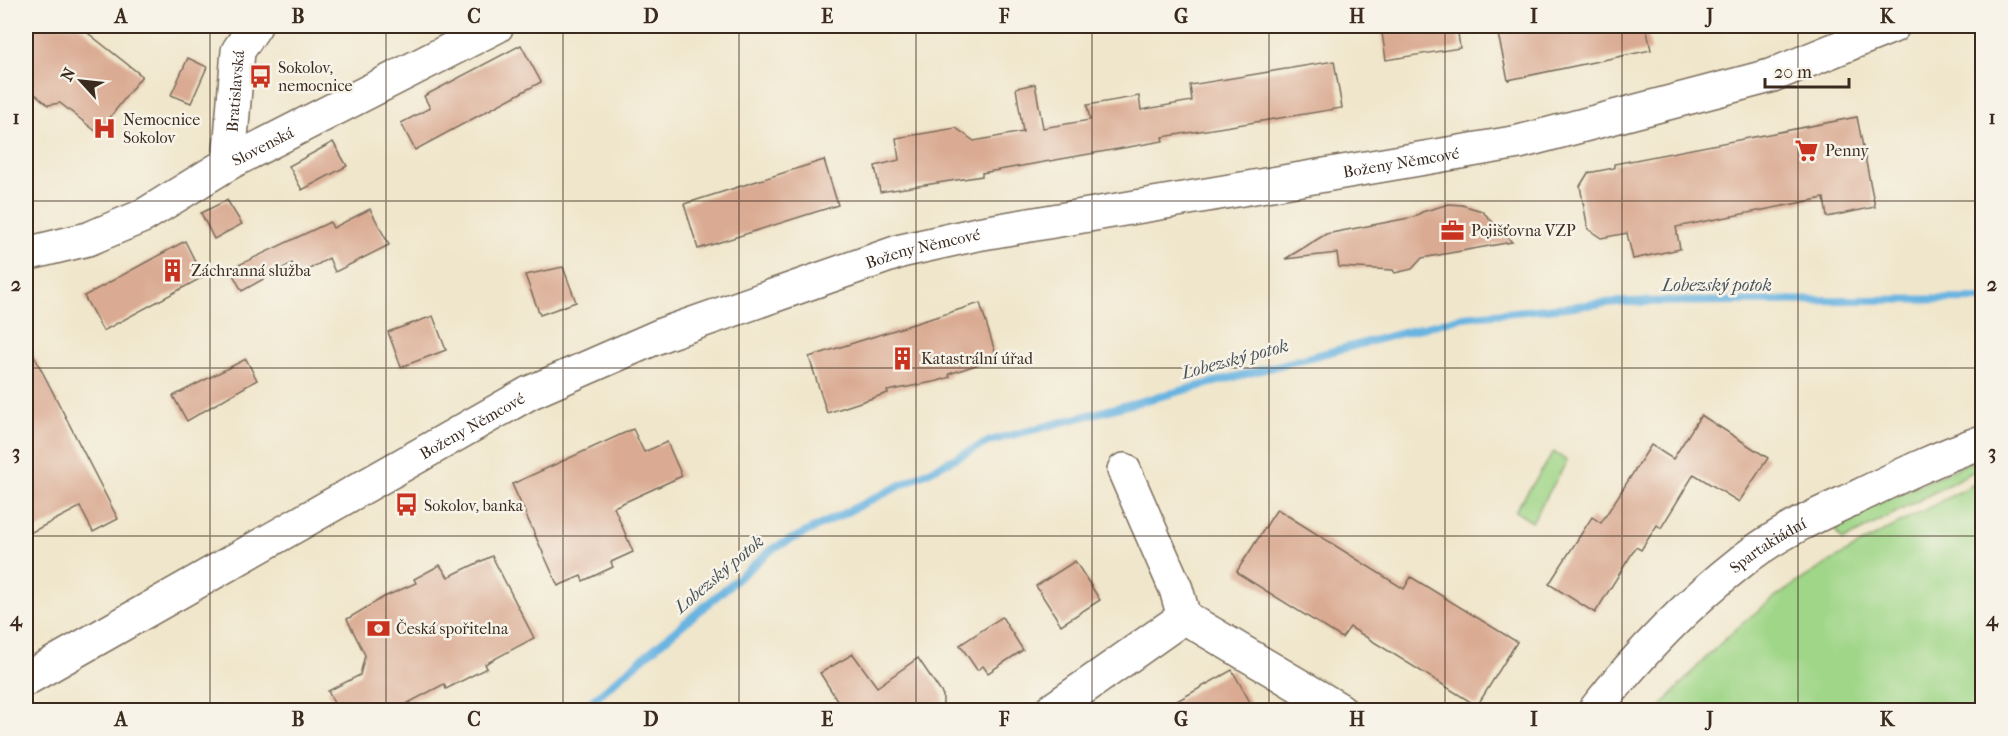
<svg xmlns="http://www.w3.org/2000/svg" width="2008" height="736" font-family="'IM FELL French Canon',serif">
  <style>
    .green { fill: #9fd687; stroke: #6d8052; stroke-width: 1.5 }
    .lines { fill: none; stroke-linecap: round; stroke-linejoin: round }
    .stream { stroke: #69b4e1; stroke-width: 8 }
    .building { fill: #daaa92 }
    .minor-casing { stroke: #7a6c5b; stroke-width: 36 }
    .minor { stroke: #fff; stroke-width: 33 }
    .grid { fill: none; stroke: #3b2a1e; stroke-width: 1.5; stroke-opacity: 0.55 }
    .labels { text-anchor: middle; stroke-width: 5; stroke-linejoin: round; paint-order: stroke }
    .poi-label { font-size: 16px; fill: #3b2a1e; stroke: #f7f3e8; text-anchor: start }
    .street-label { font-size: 16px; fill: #3b2a1e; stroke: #f7f3e8 }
    .water-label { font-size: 18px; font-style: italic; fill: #495358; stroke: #f7f3e8 }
    .neatline { fill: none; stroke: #3b2a1e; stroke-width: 2 }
    .grid-label { font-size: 20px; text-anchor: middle; font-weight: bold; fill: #3b2a1e }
  </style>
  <rect width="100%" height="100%" fill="#f7f3e8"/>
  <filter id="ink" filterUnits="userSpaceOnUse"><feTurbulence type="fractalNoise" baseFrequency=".0167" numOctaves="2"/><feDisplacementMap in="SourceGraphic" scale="12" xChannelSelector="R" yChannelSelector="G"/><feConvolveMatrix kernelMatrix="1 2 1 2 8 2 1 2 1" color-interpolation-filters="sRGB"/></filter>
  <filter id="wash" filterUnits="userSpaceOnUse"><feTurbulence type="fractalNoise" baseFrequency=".008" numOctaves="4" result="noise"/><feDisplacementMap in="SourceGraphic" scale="24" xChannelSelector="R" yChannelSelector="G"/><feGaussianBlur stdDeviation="1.35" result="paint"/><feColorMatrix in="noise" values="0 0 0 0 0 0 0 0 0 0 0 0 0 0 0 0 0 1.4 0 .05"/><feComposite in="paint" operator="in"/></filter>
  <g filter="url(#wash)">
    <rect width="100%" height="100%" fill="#f0e6cb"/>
    <g class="green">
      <path d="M1554,452L1567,461L1532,522L1515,511Z"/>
      <path d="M1982,457V467L1842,541L1832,524Z"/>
      <path d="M1982,480V710H1658C1694,669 1734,626 1780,594C1843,550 1914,516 1982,480Z"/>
    </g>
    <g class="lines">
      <path class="stream" d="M581,710L774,548L990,441L1463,317L1616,302L1982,299"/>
    </g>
    <g id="blocks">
      <g class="building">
        <path d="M26,26H79L142,76L98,133L60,103L48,105L26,86Z"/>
        <path d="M1381,26H1457L1460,48L1386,60Z"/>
        <path d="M1537,26H1646L1651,50L1508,80L1498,34Z"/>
        <path d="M521,45L541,82L415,150L401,123L430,108L424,96Z"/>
        <path d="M188,58L207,67L191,103L171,95Z"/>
        <path d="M1334,61L1342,108L1162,137L1163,141L982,173V176L880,192L875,166L899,160L896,138L956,128L974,141L1023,132L1016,88L1035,84L1043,128L1090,120L1087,105L1139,96L1141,110L1192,101L1190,85Z"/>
        <path d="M1857,117L1875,207L1827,217L1824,198L1676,227L1680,249L1633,259L1627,233L1601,238L1588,229L1580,186L1588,173L1614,168V164Z"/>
        <path d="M333,142L347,166L302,190L289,166Z"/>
        <path d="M824,160L838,205L698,249L684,204Z"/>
        <path d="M227,200L242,224L214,239L201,213Z"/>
        <path d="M1449,204L1462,205L1482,211L1512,242L1422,258L1412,269L1395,273L1393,270L1339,267L1337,253L1285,259L1326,234L1414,217L1422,212Z"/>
        <path d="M370,209L389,245L335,272L329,258L299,275L292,263L242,291L230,269L330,222L333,228Z"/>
        <path d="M185,241L203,277L103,331L84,296Z"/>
        <path d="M563,267L576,302L540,315L525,275Z"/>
        <path d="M980,303L997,358L949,374L950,377L938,381L887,391L888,393L827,413L809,357Z"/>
        <path d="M433,316L446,350L401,367L388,332Z"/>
        <path d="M26,340L118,519L93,532L80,507L26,535Z"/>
        <path d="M246,359L257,380L187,421L173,396Z"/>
        <path d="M1701,415L1768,458L1739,502L1694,474L1661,528L1657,525L1641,550L1636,547L1595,613L1549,584L1592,517L1601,523L1651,445L1673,459Z"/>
        <path d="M633,429L644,452L667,442L682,476L614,507L633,552L611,562L613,567L583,581L581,576L558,586L512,484Z"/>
        <path d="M1277,509L1404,589L1411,577L1517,642L1477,706L1350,627L1342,638L1239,574L1237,571Z"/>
        <path d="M492,556L534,638L485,664L487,668L446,689L444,684L393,711H338L328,691L360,675L365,655L347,619L384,597L416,583L414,579L440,565L448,577Z"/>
        <path d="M1075,561L1100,600L1061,625L1036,586Z"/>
        <path d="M1002,617L1023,650L988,673L983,666L977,670L960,645Z"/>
        <path d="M853,654L877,687L918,658L943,695V704L934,711H844L820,673Z"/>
        <path d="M1232,670L1255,711H1159Z"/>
      </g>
    </g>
  </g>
  <g filter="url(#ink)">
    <use href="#blocks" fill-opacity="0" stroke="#7a6c5b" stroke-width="1.5"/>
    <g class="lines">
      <defs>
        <g id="minor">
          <path id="s1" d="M229,163L238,51L255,26"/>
          <path id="s2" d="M26,254L88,239L143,216L229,163L497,26"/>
          <path d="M1124,470L1176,589L1184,617L1340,710"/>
          <path id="s3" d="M26,679L529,393L664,334L901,251L977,234L1519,142L1770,76L1893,26"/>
          <path d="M1052,710L1184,617"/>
          <path id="s4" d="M1595,710C1638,655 1687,604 1742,561C1776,534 1817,515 1857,497C1898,477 1939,457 1982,442"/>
        </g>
      </defs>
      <use href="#minor" class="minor-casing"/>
      <use href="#minor" class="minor"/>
    </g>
  </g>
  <path class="grid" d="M210,26V710M386,26V710M563,26V710M739,26V710M916,26V710M1092,26V710M1269,26V710M1445,26V710M1622,26V710M1798,26V710M26,201H1982M26,368H1982M26,536H1982"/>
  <defs>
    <symbol id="bus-bare" viewBox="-9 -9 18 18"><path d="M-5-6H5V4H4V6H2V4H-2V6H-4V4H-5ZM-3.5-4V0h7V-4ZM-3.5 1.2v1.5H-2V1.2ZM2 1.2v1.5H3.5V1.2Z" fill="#c8321e" stroke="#f7f3e8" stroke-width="2.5" paint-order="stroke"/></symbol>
    <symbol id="hospital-bare" viewBox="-9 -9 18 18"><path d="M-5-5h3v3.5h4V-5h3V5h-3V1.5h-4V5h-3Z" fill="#c8321e" stroke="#f7f3e8" stroke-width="2.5" paint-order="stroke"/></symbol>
    <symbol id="supermarket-bare" viewBox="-9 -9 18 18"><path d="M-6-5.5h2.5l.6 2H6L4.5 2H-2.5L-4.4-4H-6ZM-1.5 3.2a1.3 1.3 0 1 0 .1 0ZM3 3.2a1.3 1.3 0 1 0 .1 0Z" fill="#c8321e" stroke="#f7f3e8" stroke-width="2.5" paint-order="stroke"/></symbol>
    <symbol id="office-bare" viewBox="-9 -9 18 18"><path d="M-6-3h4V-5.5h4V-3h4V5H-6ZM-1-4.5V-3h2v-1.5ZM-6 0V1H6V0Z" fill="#c8321e" stroke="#f7f3e8" stroke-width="2.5" paint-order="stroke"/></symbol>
    <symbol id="building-bare" viewBox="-9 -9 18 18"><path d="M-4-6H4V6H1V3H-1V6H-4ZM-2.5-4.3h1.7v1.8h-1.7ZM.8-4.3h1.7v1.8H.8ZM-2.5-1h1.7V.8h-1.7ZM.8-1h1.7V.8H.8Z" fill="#c8321e" stroke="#f7f3e8" stroke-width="2.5" paint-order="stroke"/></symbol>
    <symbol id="bank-bare" viewBox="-9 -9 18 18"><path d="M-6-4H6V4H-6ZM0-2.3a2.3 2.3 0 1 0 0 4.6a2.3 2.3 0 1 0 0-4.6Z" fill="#c8321e" stroke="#f7f3e8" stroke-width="2.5" paint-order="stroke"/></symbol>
  </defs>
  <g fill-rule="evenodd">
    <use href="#bus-bare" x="244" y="60" width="33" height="33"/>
    <use href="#hospital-bare" x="88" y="112" width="33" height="33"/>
    <use href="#supermarket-bare" x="1790" y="134" width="33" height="33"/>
    <use href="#office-bare" x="1436" y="214" width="33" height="33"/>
    <use href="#building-bare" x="156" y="254" width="33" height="33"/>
    <use href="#building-bare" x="886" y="342" width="33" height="33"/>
    <use href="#bus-bare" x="390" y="488" width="33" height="33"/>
    <use href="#bank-bare" x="362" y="612" width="33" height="33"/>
  </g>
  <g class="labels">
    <g class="poi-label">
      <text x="278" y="73">Sokolov,<tspan x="278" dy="18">nemocnice</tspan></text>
      <text x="123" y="125">Nemocnice<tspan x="123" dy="18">Sokolov</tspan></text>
      <text x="1825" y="156">Penny</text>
      <text x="1471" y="236">Pojišťovna VZP</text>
      <text x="191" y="276">Záchranná služba</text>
      <text x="921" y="364">Katastrální úřad</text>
      <text x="424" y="511">Sokolov, banka</text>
      <text x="396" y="634">Česká spořitelna</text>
    </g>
    <g class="street-label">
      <text dy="6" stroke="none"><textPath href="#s1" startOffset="72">Bratislavská</textPath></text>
      <text dy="6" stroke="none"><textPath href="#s2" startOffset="262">Slovenská</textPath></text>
      <text dy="6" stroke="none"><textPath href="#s3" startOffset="1485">Boženy Němcové</textPath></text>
      <text dy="6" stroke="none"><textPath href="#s3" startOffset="999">Boženy Němcové</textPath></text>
      <text dy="6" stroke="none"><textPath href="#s3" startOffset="513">Boženy Němcové</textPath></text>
      <text dy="6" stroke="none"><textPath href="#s4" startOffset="240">Spartakiádní</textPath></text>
    </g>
    <g class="water-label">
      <text x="1717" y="291">Lobezský potok</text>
      <text transform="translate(1235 359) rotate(-15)" y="6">Lobezský potok</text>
      <text transform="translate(719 574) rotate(-40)" y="6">Lobezský potok</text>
    </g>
  </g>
  <rect width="2008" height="736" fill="none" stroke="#f7f3e8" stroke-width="66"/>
  <g transform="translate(81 81) rotate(297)" stroke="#f7f3e8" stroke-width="4.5" paint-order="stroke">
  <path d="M0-4.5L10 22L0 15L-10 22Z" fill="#3b2a1e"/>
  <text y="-9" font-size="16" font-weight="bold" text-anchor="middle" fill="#3b2a1e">N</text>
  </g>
  <path d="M1765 78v9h84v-9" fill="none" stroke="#3b2a1e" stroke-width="3"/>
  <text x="1774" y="78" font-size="18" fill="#3b2a1e" stroke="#f7f3e8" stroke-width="4.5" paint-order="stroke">20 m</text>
  <rect x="33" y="33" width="1942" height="670" class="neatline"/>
  <g class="grid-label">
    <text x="121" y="23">A</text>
    <text x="298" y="23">B</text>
    <text x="474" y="23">C</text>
    <text x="651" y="23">D</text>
    <text x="827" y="23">E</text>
    <text x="1004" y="23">F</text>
    <text x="1181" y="23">G</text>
    <text x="1357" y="23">H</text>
    <text x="1534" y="23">I</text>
    <text x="1710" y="23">J</text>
    <text x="1887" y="23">K</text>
    <text x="16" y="124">1</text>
    <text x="1992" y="124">1</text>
    <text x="16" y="291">2</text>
    <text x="1992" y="291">2</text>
    <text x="16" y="459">3</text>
    <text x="1992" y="459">3</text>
    <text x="16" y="626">4</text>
    <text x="1992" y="626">4</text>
    <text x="121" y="726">A</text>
    <text x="298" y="726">B</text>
    <text x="474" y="726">C</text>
    <text x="651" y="726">D</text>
    <text x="827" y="726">E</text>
    <text x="1004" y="726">F</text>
    <text x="1181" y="726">G</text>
    <text x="1357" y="726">H</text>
    <text x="1534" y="726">I</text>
    <text x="1710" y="726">J</text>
    <text x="1887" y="726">K</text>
  </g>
</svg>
